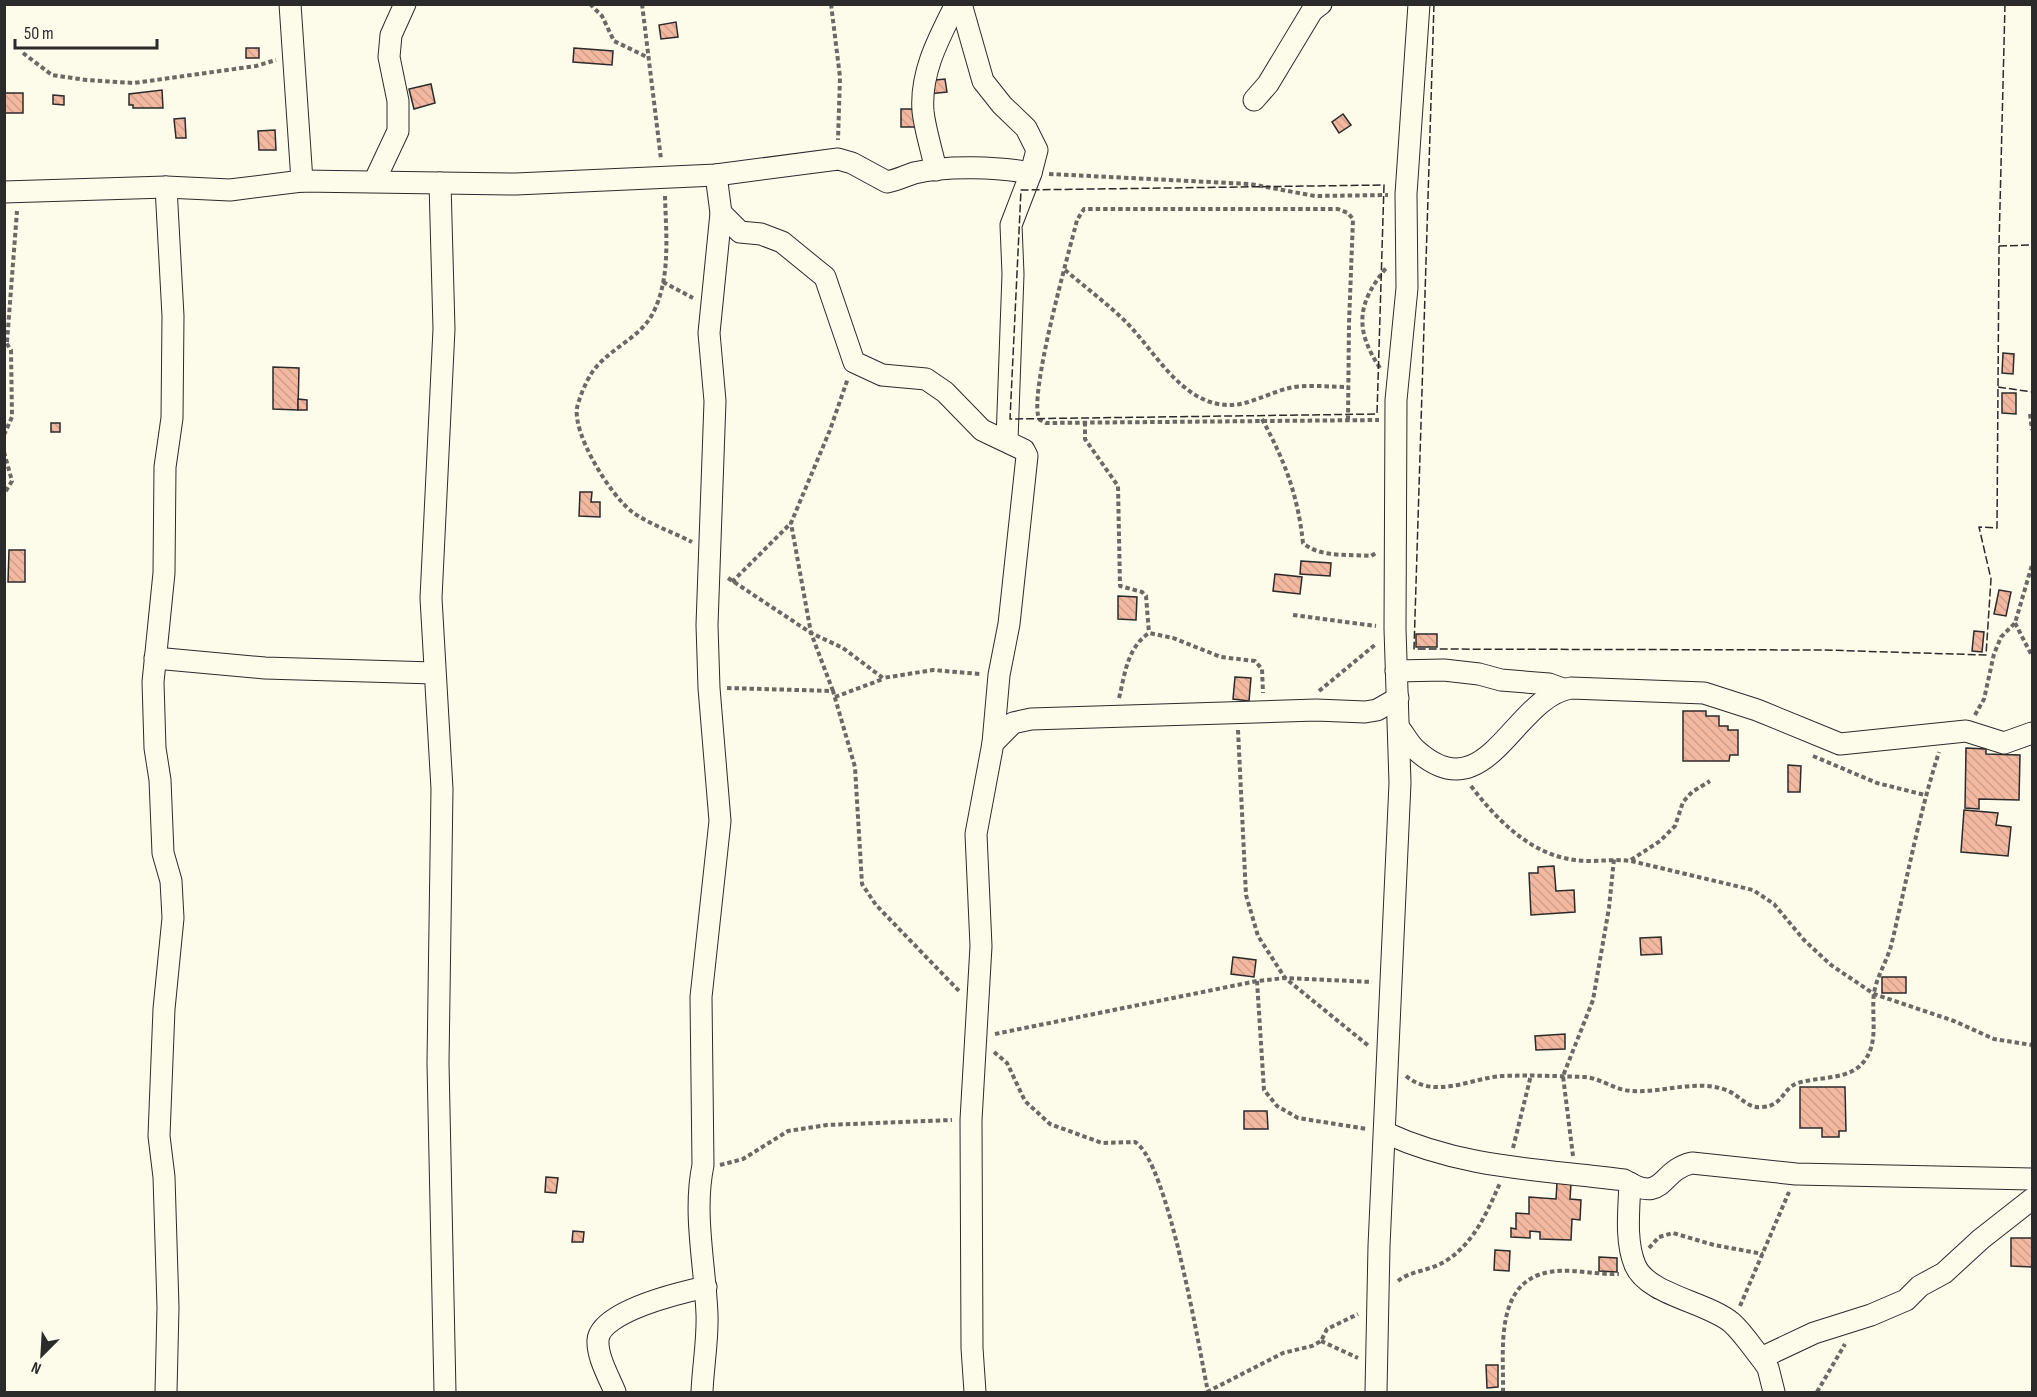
<svg xmlns="http://www.w3.org/2000/svg" width="2037" height="1397" font-family="'Sofia Sans Condensed',sans-serif">
  <style>
    .building { fill: url(#building-back-hatch); stroke: #2b2b2b; stroke-width: 1.5 }
    .lines { fill: none; stroke-linecap: round; stroke-linejoin: round }
    .minor-casing { stroke: #2b2b2b; stroke-width: 23 }
    .path { stroke: #6a6964; stroke-width: 4; stroke-dasharray: 4.5 3; stroke-linecap: butt }
    .minor { stroke: #fdfbea; stroke-width: 21 }
    .fence { stroke: #2b2b2b; stroke-width: 1.5; stroke-dasharray: 8 3; stroke-linecap: butt }
  </style>
  <defs>
    <pattern id="building-back-hatch" width="6" height="6" patternUnits="userSpaceOnUse" patternTransform="scale(1.5)"><rect width="6" height="6" fill="#f2b8a0"/><path d="M-1 5l2 2M0 0l6 6M5-1l2 2" fill="none" stroke="#d09e8a"/></pattern>
  </defs>
  <rect width="100%" height="100%" fill="#fdfbea"/>
  <g class="building">
    <path d="M676,22L678,37L661,39L659,25Z"/>
    <rect x="246" y="48" width="13" height="10"/>
    <path d="M574,48L613,51L612,65L573,62Z"/>
    <path d="M945,79L947,92L928,94L926,81Z"/>
    <path d="M431,84L435,103L414,109L409,89Z"/>
    <path d="M162,90L163,108H133V105H129V94Z"/>
    <rect x="4" y="93" width="19" height="20"/>
    <path d="M53,95L64,96V105L53,104Z"/>
    <rect x="901" y="109" width="17" height="18"/>
    <path d="M1343,114L1351,125L1339,133L1332,122Z"/>
    <path d="M185,118L186,138H176L174,119Z"/>
    <path d="M275,130L276,150H259L258,131Z"/>
    <path d="M2003,353L2014,354L2013,374L2002,373Z"/>
    <path d="M273,367L299,368L298,410L273,409Z"/>
    <path d="M2002,393H2016V414L2002,413Z"/>
    <path d="M298,399L307,400V410H298Z"/>
    <rect x="51" y="423" width="9" height="9"/>
    <path d="M580,492H592L591,502H600V517L579,516Z"/>
    <path d="M9,550H25V582H8Z"/>
    <path d="M1301,561L1331,563L1330,576L1300,574Z"/>
    <path d="M1275,574L1302,577L1300,594L1273,591Z"/>
    <path d="M1999,590L2011,592L2006,616L1994,614Z"/>
    <path d="M1118,596L1137,597L1136,620L1118,619Z"/>
    <path d="M1974,631L1984,632L1982,652L1972,651Z"/>
    <rect x="1416" y="634" width="21" height="13"/>
    <path d="M1235,677L1251,678L1249,701L1233,699Z"/>
    <path d="M1683,711H1706V716H1719V726H1728V730H1738V755H1730L1729,761H1683Z"/>
    <path d="M1966,748L1986,749V754L2020,755L2019,800L1979,799V809L1965,808Z"/>
    <path d="M1788,765L1801,766L1800,792H1788Z"/>
    <path d="M1964,810L1998,813L1996,825L2011,827L2008,856L1961,852Z"/>
    <path d="M1554,866L1556,891L1574,890L1575,912L1531,915L1529,873H1538V867Z"/>
    <path d="M1661,937L1662,954L1641,955L1640,938Z"/>
    <path d="M1233,957L1256,960L1254,977L1231,974Z"/>
    <rect x="1882" y="977" width="24" height="16"/>
    <path d="M1565,1034V1049L1536,1050L1535,1036Z"/>
    <path d="M1800,1087H1845L1846,1131H1839V1137H1822V1128H1800Z"/>
    <path d="M1244,1111H1267L1268,1129H1244Z"/>
    <path d="M546,1177L558,1178L556,1193L545,1192Z"/>
    <path d="M1557,1183L1571,1184L1570,1199L1581,1200L1580,1220L1572,1219L1571,1240L1540,1239V1232L1530,1231V1238L1511,1237V1228L1516,1229V1213L1529,1214V1197L1556,1199Z"/>
    <path d="M573,1231L584,1232L583,1242H572Z"/>
    <path d="M2011,1238H2032V1267L2011,1266Z"/>
    <path d="M1495,1250L1510,1251L1509,1271L1494,1270Z"/>
    <path d="M1599,1257L1617,1258V1272L1599,1271Z"/>
    <path d="M1486,1365H1498V1387L1487,1388Z"/>
  </g>
  <g class="lines">
    <defs>
      <g id="minor">
        <path d="M290,4L302,181"/>
        <path d="M961,4L983,81L1002,105L1026,128L1037,150L1031,173L1011,225L1013,274L1007,440"/>
        <path d="M1254,100L1268,84L1312,11L1321,4"/>
        <path d="M936,170C932,151 925,130 923,111C920,72 939,38 956,4"/>
        <path d="M375,180L398,131V101L389,57L391,35L405,4"/>
        <path d="M440,183L444,329L431,598L442,789L438,1063L445,1392"/>
        <path d="M166,187L173,316L172,418L165,467L164,573L153,682L155,748L160,780L163,853L171,881L173,918L164,1009L159,1136L164,1177L168,1307L166,1392"/>
        <path d="M4,192L166,187L230,190L302,181L516,184L716,175L838,159L852,163L887,182C897,180 905,176 914,173C947,165 999,167 1031,173"/>
        <path d="M721,213L740,232L761,234L782,242L825,277L854,362L882,375L926,379L945,392L982,430L1024,450L1027,456L1009,624L999,675L993,743"/>
        <path d="M155,658L265,668L434,673"/>
        <path d="M1396,671L1444,670L1479,674L1501,680L1549,684L1563,689"/>
        <path d="M1399,728C1405,735 1409,744 1416,750C1487,814 1513,697 1571,688L1704,693L1757,710L1840,744L1966,731L2004,743L2032,733"/>
        <path d="M1386,1133C1464,1169 1541,1169 1624,1180C1665,1205 1659,1170 1692,1163L1796,1174L2032,1179"/>
        <path d="M1630,1183C1629,1209 1625,1241 1635,1265C1647,1295 1708,1302 1732,1323C1743,1333 1752,1347 1761,1358L1814,1333L1871,1315L1906,1300L1920,1286L1944,1273L1981,1239L2032,1199"/>
        <path d="M1761,1358L1768,1368L1774,1392"/>
        <path d="M615,1392C609,1377 597,1357 598,1340C600,1311 683,1292 706,1287"/>
        <path d="M702,1392C703,1366 708,1340 707,1314C705,1265 693,1213 703,1165L701,997L720,821L709,688L707,625L715,401L709,333L721,213L716,175"/>
        <path d="M975,1392L972,1348L971,1120L981,946L976,834L993,743L1013,723L1031,719L1316,710L1365,712L1377,710L1398,698"/>
        <path d="M1376,1392L1379,1246L1400,783L1395,629L1396,400L1407,288L1406,194L1419,4"/>
      </g>
    </defs>
    <use href="#minor" class="minor-casing"/>
    <g class="path">
      <path d="M590,4L602,16L614,41L647,57"/>
      <path d="M642,4L661,159"/>
      <path d="M831,4L840,77L838,140"/>
      <path d="M23,53L52,75L86,80L134,83L256,66L276,60"/>
      <path d="M1049,174L1250,184L1315,196L1388,195"/>
      <path d="M665,196C666,234 671,278 653,313C640,339 607,349 591,374C586,382 579,398 577,408C573,435 610,494 631,511C648,524 673,532 692,542"/>
      <path d="M1065,270C1084,286 1105,302 1124,320C1154,349 1180,403 1227,405C1248,406 1268,393 1289,388C1306,384 1329,387 1348,387"/>
      <path d="M663,282L693,298"/>
      <path d="M7,342L17,211"/>
      <path d="M1380,368C1354,329 1357,303 1387,267"/>
      <path d="M2030,414L2032,430"/>
      <path d="M1262,419C1285,461 1298,496 1303,543C1320,558 1349,554 1371,556L1376,553"/>
      <path d="M1348,420L1349,323L1353,219L1348,213L1338,209H1084L1077,220C1070,249 1026,402 1040,420L1046,423L1379,420"/>
      <path d="M1085,422V439L1118,486L1120,586L1142,592L1146,596L1149,633"/>
      <path d="M4,435L12,417L11,350L5,341"/>
      <path d="M4,452L12,481L4,494"/>
      <path d="M728,578L811,633L843,648L883,678L933,670L980,674"/>
      <path d="M732,582L791,523"/>
      <path d="M1293,615L1376,626"/>
      <path d="M2015,623L2032,656"/>
      <path d="M727,688L833,691L855,767L862,884L876,905L960,992"/>
      <path d="M833,691L811,633L791,523L830,430L848,378"/>
      <path d="M1319,691L1376,644"/>
      <path d="M835,697L883,679"/>
      <path d="M1119,698C1125,674 1127,648 1149,633L1173,638L1221,657L1255,661L1262,669L1263,693"/>
      <path d="M1975,715L1984,699L1994,654L2001,637L2015,623L2032,565"/>
      <path d="M1238,730L1246,895L1258,936L1285,978L1370,1047"/>
      <path d="M1813,756L1877,783L1925,795"/>
      <path d="M1471,786C1500,824 1537,861 1589,861C1603,861 1616,859 1631,861L1753,890L1774,904L1804,940L1831,965L1874,994L1954,1021L1994,1039L2032,1045"/>
      <path d="M1631,860L1660,841L1675,826L1683,802L1692,792L1710,781"/>
      <path d="M1257,981L1264,1090L1277,1106L1298,1118L1367,1129"/>
      <path d="M995,1034L1257,981L1285,978L1372,982"/>
      <path d="M994,1052L1007,1063L1025,1101L1050,1124L1102,1143L1135,1142C1168,1162 1199,1348 1208,1392"/>
      <path d="M1406,1076C1435,1100 1471,1078 1502,1076C1530,1075 1557,1076 1584,1077C1601,1078 1614,1090 1632,1091C1663,1093 1696,1079 1726,1090C1740,1095 1747,1109 1762,1107C1784,1106 1781,1089 1798,1083C1819,1076 1851,1081 1865,1060C1879,1041 1871,1015 1874,993C1877,975 1888,960 1892,942C1907,879 1919,814 1939,752"/>
      <path d="M1513,1148L1531,1075"/>
      <path d="M1573,1156L1563,1076L1593,1000L1609,908L1614,859"/>
      <path d="M720,1165L743,1159L788,1131L827,1125L952,1120"/>
      <path d="M1649,1248L1659,1237L1673,1233L1714,1245L1763,1254"/>
      <path d="M1398,1281C1410,1271 1428,1271 1442,1263C1472,1247 1487,1213 1500,1183"/>
      <path d="M1740,1306L1789,1192"/>
      <path d="M1321,1341L1358,1358"/>
      <path d="M1207,1392L1283,1353L1312,1346L1321,1341L1327,1329L1358,1314"/>
      <path d="M1503,1392C1504,1352 1493,1281 1550,1272C1572,1268 1596,1275 1619,1274"/>
      <path d="M1817,1392L1845,1344"/>
    </g>
    <use href="#minor" class="minor"/>
    <g class="fence">
      <path d="M1434,4L1414,649L1824,650L1986,655L1991,579L1979,527L1997,528L1999,246L2005,4"/>
      <path d="M1384,185L1377,414L1010,419L1021,190Z"/>
      <path d="M1999,246L2032,245"/>
      <path d="M1998,387L2032,392"/>
    </g>
  </g>
  <rect width="2037" height="1397" fill="none" stroke="#2b2b2b" stroke-width="12"/>
  <g transform="translate(42 1355) rotate(204)" stroke="#fdfbea" stroke-width="4.5" paint-order="stroke">
  <path d="M0-4.5L10 22L0 15L-10 22Z" fill="#2b2b2b"/>
  <text y="-9" font-size="16" font-weight="bold" text-anchor="middle" fill="#2b2b2b">N</text>
  </g>
  <path d="M15 39v9h142v-9" fill="none" stroke="#2b2b2b" stroke-width="3"/>
  <text x="24" y="39" font-size="18" fill="#2b2b2b" stroke="#fdfbea" stroke-width="4.5" paint-order="stroke">50 m</text>
</svg>
